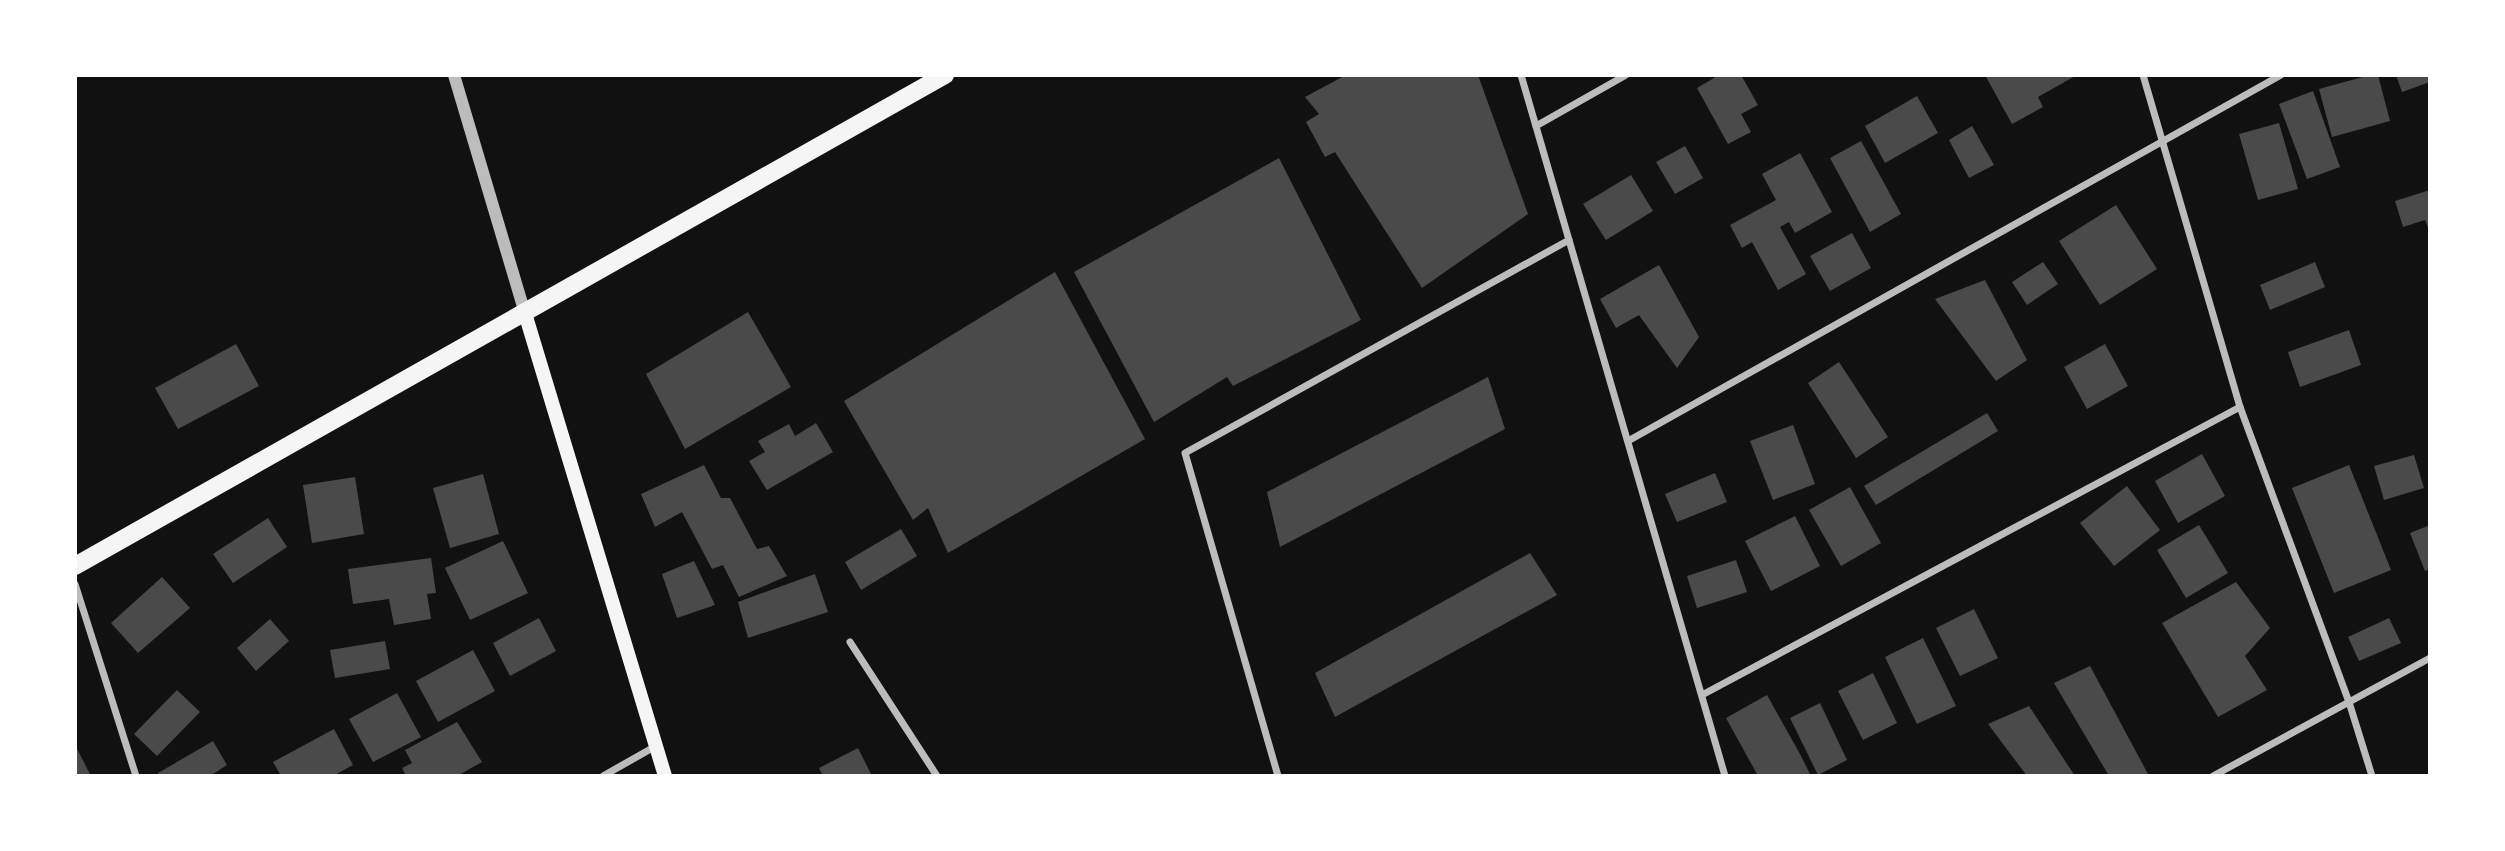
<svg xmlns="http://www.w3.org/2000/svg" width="2505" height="851" font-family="'Noto Sans',sans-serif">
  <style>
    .building { fill: #4a4a4a }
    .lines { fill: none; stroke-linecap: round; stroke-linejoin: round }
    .minor { stroke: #bcbcbc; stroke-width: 7 }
    .tertiary { stroke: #bcbcbc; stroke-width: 12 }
    .secondary { stroke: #f5f5f5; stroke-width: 14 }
    .primary { stroke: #f5f5f5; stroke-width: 18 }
  </style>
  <rect width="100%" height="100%" fill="#111"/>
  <g class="building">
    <path d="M1346,75H1478L1528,214L1422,288L1335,152L1325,157L1306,122L1319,114L1305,97Z"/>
    <path d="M1719,75H1741L1758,105L1741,114L1751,132L1728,144L1697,88Z"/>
    <path d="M1985,75H2077L2038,97L2043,107L2012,124Z"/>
    <path d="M2370,75H2378L2390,121L2332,137L2319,89Z"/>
    <path d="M2396,75H2430V82L2402,92Z"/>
    <path d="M2313,91L2340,167L2307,179L2279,104Z"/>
    <path d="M1917,96L1938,133L1885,163L1865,126Z"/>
    <path d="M2279,123L2298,189L2258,200L2239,134Z"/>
    <path d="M1972,126L1994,165L1969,178L1949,140Z"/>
    <path d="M1861,141L1901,214L1870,232L1830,158Z"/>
    <path d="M1685,146L1703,178L1675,194L1656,162Z"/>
    <path d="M1800,153L1832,212L1795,233L1789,222L1780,227L1806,274L1778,290L1752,242L1742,248L1730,225L1776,200L1762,174Z"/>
    <path d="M1279,158L1361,320L1233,386L1227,377L1154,422L1074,272Z"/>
    <path d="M1631,175L1653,211L1606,240L1583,204Z"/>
    <path d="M2430,190V232L2425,220L2403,227L2395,201Z"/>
    <path d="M2116,205L2157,269L2100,305L2059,241Z"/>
    <path d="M1852,233L1871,268L1830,291L1810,256Z"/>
    <path d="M2043,262L2058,284L2027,305L2012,282Z"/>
    <path d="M2315,262L2325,287L2270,310L2260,285Z"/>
    <path d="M1659,265L1699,337L1677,368L1639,315L1616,328L1600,299Z"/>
    <path d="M1055,272L1145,439L948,553L928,508L913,520L844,401Z"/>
    <path d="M1985,280L2027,360L1996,381L1935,299Z"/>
    <path d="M748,312L791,387L685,449L646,374Z"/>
    <path d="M2349,330L2361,365L2300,387L2288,352Z"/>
    <path d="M236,344L259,386L178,429L155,388Z"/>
    <path d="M2105,344L2128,386L2087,409L2064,367Z"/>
    <path d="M1839,362L1888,437L1856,458L1808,383Z"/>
    <path d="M1488,377L1505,429L1280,547L1267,492Z"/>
    <path d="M1987,413L1998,431L1876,505L1864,486Z"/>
    <path d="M816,423L833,452L767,490L749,461L765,452L758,441L789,424L795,436Z"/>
    <path d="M1793,425L1815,484L1773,500L1750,441Z"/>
    <path d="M2202,454L2225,496L2178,523L2155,481Z"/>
    <path d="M2414,455L2424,488L2384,500L2374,466Z"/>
    <path d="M704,465L721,498H730L757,549L769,546L787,576L739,597L723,565L712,569L682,512L655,527L641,494Z"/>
    <path d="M2349,465L2391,570L2334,593L2292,488Z"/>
    <path d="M1715,473L1727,502L1677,522L1665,494Z"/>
    <path d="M483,474L499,534L450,548L433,488Z"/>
    <path d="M355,477L364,534L312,543L303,485Z"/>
    <path d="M2127,486L2160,530L2114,566L2080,523Z"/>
    <path d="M1850,487L1881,543L1841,566L1809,510Z"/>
    <path d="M1795,516L1820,566L1771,591L1745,541Z"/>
    <path d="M268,518L287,547L233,583L213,554Z"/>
    <path d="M2199,525L2228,573L2186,598L2157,550Z"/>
    <path d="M2430,525V569L2425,571L2410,533Z"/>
    <path d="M901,529L917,556L861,590L845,562Z"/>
    <path d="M503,541L528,593L470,620L445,568Z"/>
    <path d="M1530,553L1557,595L1335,717L1315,673Z"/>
    <path d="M431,558L436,593L427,594L431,619L394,625L389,599L353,604L348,569Z"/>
    <path d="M1736,560L1747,592L1697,608L1687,576Z"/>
    <path d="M694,561L715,605L677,618L662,574Z"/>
    <path d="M815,574L828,612L748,638L738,602Z"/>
    <path d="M162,577L190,608L138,653L111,623Z"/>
    <path d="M2236,582L2270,628L2245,656L2267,690L2218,717L2162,623Z"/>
    <path d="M1974,609L1998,658L1960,676L1936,628Z"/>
    <path d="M539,618L556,651L510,676L493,643Z"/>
    <path d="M2389,618L2401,643L2359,661L2348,637Z"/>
    <path d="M270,619L289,641L256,671L237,648Z"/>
    <path d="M1923,638L1956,706L1917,724L1885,657Z"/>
    <path d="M385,641L390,669L335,678L330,650Z"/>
    <path d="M473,650L495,691L438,722L416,681Z"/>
    <path d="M2090,666L2148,774L2145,776H2109L2054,683Z"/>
    <path d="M1873,673L1897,723L1863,740L1838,691Z"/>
    <path d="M177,690L200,712L157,756L134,734Z"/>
    <path d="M397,693L421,737L373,762L349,719Z"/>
    <path d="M1767,695L1800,754L1811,776H1758L1726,718Z"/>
    <path d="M1820,703L1847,760L1818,775L1790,718Z"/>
    <path d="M2029,706L2075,776H2027L1988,724Z"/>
    <path d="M457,722L482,762L457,776H406L402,768L412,763L405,750Z"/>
    <path d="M334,729L353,765L333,776H281L273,762Z"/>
    <path d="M213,741L227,765L210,776H159L158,773Z"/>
    <path d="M75,745L91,776H75Z"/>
    <path d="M858,748L872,776H823L819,768Z"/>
  </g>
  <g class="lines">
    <g class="minor">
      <path d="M1521,75L1725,776"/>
      <path d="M2143,75L2240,407L2349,702L2372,776"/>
      <path d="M1536,126L1626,75"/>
      <path d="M1628,441L2281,75"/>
      <path d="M75,584L136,776"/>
      <path d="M850,642L937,776"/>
      <path d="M1702,695L2240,407"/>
      <path d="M603,776L656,746"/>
      <path d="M1278,776L1185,453L1569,240"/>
      <path d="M2213,776L2430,658"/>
    </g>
    <path class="tertiary" d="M454,75L524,310"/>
    <path class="secondary" d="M524,310L665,776"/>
    <path class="primary" d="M75,566L945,75"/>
  </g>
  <rect width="2505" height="851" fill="none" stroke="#ffffff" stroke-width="154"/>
</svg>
